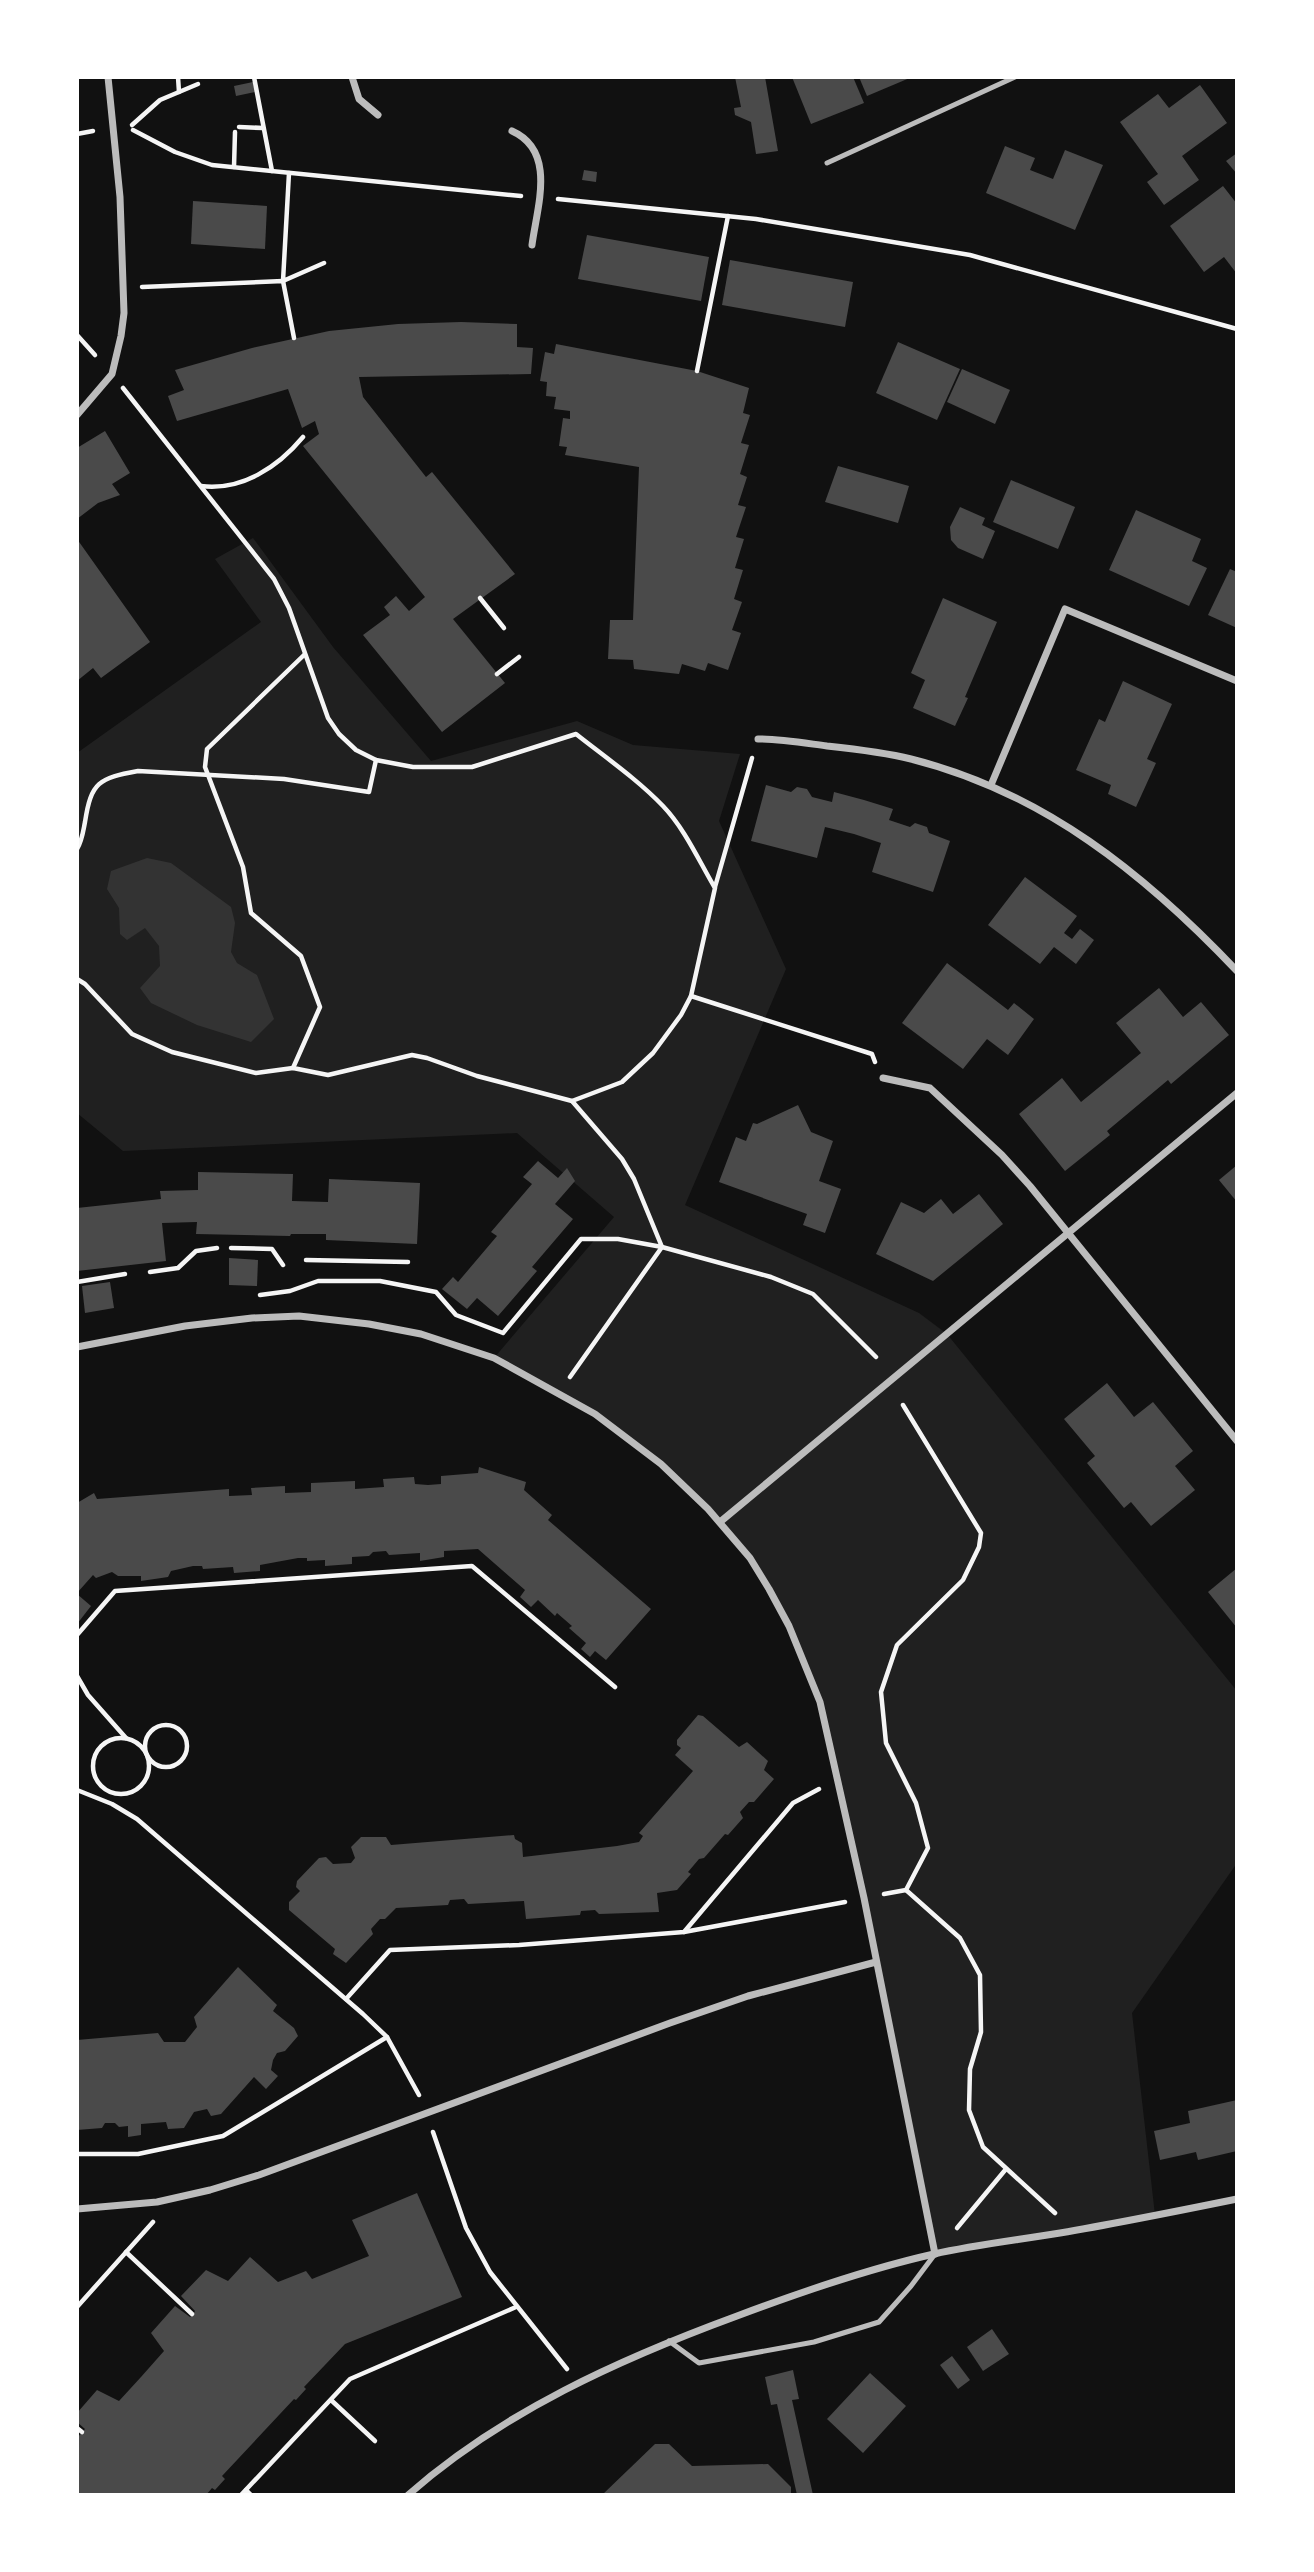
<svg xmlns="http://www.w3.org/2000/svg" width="1314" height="2572" font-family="Quicksand,sans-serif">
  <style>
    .green { fill: #202020 }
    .water { fill: #333 }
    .building { fill: #4a4a4a }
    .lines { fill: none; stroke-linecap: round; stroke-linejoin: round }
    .path { stroke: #f5f5f5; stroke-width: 4.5 }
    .service { stroke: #bcbcbc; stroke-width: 5 }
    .minor { stroke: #bcbcbc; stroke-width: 7 }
  </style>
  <rect width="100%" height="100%" fill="#111"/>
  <path class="green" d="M253,538L333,647L431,761L577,721L633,745L740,754L719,821L786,969L685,1205L919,1313L947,1334L1237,1691V1863L1132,2013L1155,2215L935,2254L820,1702L769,1589L720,1522L629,1438L494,1358L614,1217L517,1133L123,1151L77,1113V753L261,622L215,559Z"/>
  <path class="water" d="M147,858L171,863L231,907L235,923L231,952L237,963L257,975L274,1019L251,1042L197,1025L151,1003L140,988L160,966L159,946L145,928L127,940L120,934L119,908L107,889L111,871Z"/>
  <g class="building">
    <path d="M735,77H765L778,151L756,154L751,122L735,115L734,108L741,107Z"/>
    <path d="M792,77H853L864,103L811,124Z"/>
    <path d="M859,77H912L867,96Z"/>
    <path d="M253,82L255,92L236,96L234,86Z"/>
    <path d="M1200,85L1227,123L1182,156L1199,180L1164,205L1147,182L1158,174L1120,122L1158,94L1169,108Z"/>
    <path d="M1005,146L1035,158L1030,170L1053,179L1065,150L1103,165L1075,230L986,193Z"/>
    <path d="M1237,153V174L1226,161Z"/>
    <path d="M584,170L597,172L596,182L582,180Z"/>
    <path d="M1223,186L1237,204V274L1224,257L1204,272L1170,226Z"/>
    <path d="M193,201L267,206L265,249L191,244Z"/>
    <path d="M587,235L709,257L701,301L578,279Z"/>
    <path d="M730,260L853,282L845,327L722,305Z"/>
    <path d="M461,322L517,324V347L533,348L531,374L359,377L363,397L426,477L432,472L515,574L453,619L505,683L442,732L363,635L390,615L384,607L396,596L409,611L425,597L303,446L319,434L315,421L302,428L288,389L177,421L168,396L184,390L175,370L252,348L329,331L398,324Z"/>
    <path d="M898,342L960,369L937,420L876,393Z"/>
    <path d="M556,344L697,371L749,388L743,413L750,415L741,443L749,445L740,474L747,477L738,505L746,507L736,537L744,539L735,568L743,570L734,599L742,602L732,630L741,633L728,670L708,663L705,671L682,664L679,674L634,669L633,660L608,659L610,620H633L639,467L565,455L567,447L559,446L563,418L570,419V411L554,409L556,397L546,396L547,382L540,381L545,352L554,354Z"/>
    <path d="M962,369L1010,390L995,424L947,402Z"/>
    <path d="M105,431L130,473L112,484L120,495L98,503L77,519V448Z"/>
    <path d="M838,466L909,486L898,523L825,502Z"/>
    <path d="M1011,480L1075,507L1058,549L993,522Z"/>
    <path d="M960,507L985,518L982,525L995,531L983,559L958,548L951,540L950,527Z"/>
    <path d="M1136,510L1201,539L1192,561L1207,568L1189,606L1109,570Z"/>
    <path d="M77,539L150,642L101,678L93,668L77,681Z"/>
    <path d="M1230,569L1237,572V628L1208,615Z"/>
    <path d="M943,598L997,622L965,697L968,698L955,726L913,708L925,680L911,673Z"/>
    <path d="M1123,681L1172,704L1147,759L1156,763L1136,807L1108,794L1111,785L1076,770L1099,719L1105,722Z"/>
    <path d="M766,785L791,792L797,787L807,789L812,797L832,802L834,792L864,800L893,809L889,820L910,827L915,823L927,827L929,833L950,841L933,892L872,872L881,843L854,834L825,827L817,858L751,841Z"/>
    <path d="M1025,877L1077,916L1064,933L1072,939L1080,929L1094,940L1076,964L1054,947L1040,964L988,925Z"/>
    <path d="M947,963L1008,1010L1014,1003L1034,1019L1008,1055L987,1039L963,1069L902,1023Z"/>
    <path d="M1159,988L1183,1017L1201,1002L1229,1035L1171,1084L1168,1080L1107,1131L1110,1135L1065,1171L1019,1114L1062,1078L1081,1102L1141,1053L1116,1023Z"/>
    <path d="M798,1105L811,1132L833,1141L819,1181L841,1189L825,1233L803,1225L807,1214L719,1182L736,1137L746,1141L753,1123L757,1124Z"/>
    <path d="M538,1161L558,1178L567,1168L575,1181L555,1204L573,1219L532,1267L537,1271L498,1316L477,1298L467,1309L442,1289L453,1277L458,1282L497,1236L491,1232L532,1184L523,1177Z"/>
    <path d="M1237,1165V1202L1219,1180Z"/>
    <path d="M198,1172L293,1174L292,1201L328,1202L329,1179L420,1183L417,1244L326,1240V1234H291L290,1236L196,1234L197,1222L162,1223L166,1261L77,1271V1208L161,1199L160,1191L198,1190Z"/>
    <path d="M979,1194L1003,1224L933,1281L876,1254L901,1202L924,1213L941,1199L953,1214Z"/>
    <path d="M229,1258L258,1260L257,1286L229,1285Z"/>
    <path d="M110,1282L114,1308L85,1313L82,1286Z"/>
    <path d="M1107,1383L1134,1417L1153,1402L1193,1451L1175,1466L1195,1490L1151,1526L1131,1502L1124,1508L1087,1463L1095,1456L1064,1419Z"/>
    <path d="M479,1467L526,1482L524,1490L552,1515L548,1520L651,1609L606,1660L595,1651L590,1657L581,1649L586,1643L569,1628L572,1626L557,1613L555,1616L538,1600L531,1607L520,1597L525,1590L478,1549L444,1551V1557L420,1561V1553L389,1555L386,1551L373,1552L369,1556L352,1557V1564L325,1566V1560L307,1561V1558H298L260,1565V1571L234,1573L233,1567L203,1569L202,1566H193L171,1571L168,1577L141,1581V1576H118L112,1572L96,1578L93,1575L77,1593V1503L94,1493L97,1499L229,1489V1496L252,1495L251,1488L285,1486V1493L311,1492V1483L355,1481V1489L384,1487L383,1479L414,1477L415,1484L428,1485L441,1484V1476L478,1473Z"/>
    <path d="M1237,1568V1628L1208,1592Z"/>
    <path d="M77,1594L91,1606L77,1624Z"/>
    <path d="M698,1715L703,1716L739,1747L747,1742L768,1761L764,1770L774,1779L754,1802H749L740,1812L743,1818L728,1835L725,1834L704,1858L699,1859L688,1872L691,1874L677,1890L657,1893L659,1912L599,1914L595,1910L581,1911L580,1915L526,1919L524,1901L468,1904L464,1899L450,1900L448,1905L396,1908L385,1919H380L371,1929L373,1934L346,1963L333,1954L335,1949L289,1910V1902L300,1891L296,1887L297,1881L319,1858L326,1857L333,1864L351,1863L355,1858L351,1847L361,1837H386L391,1845L514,1835L515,1839L522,1843L523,1857L617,1846L639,1842L643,1836L639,1833L693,1771L675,1755L681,1748L677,1745V1740Z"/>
    <path d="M238,1967L277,2005L273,2011L294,2028L298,2036L285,2051L277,2053L273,2060L271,2070L278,2076L266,2089L254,2077L221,2114L211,2116L207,2109L194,2112L184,2128L168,2129L166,2122L141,2124V2135L128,2137V2126L119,2127L115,2123H105L102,2128L77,2130V2040L158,2033L164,2042H185L197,2027L194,2017Z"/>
    <path d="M1237,2100V2151L1198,2160L1196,2152L1160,2160L1154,2131L1190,2123L1188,2111Z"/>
    <path d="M417,2193L462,2297L345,2344L304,2387L306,2389L296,2400L294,2399L222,2476L225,2479L215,2490L212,2488L206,2495H77V2438L85,2429L77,2422V2413L97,2390L119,2401L141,2377L164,2351L151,2333L175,2306L190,2317L193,2314L195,2311L181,2296L206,2270L228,2281L250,2257L278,2282L306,2271L312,2279L369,2256L352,2220Z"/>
    <path d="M992,2329L1009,2354L983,2371L967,2347Z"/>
    <path d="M952,2356L970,2380L958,2389L940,2365Z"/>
    <path d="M793,2370L799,2399L792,2400L813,2495H797L777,2404L771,2405L765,2377Z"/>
    <path d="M870,2373L906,2406L863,2453L827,2419Z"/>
    <path d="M655,2444H669L692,2466L768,2464L791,2487V2495H602Z"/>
  </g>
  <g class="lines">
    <g class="path">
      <path d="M178,77L179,92"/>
      <path d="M254,77L272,171"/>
      <path d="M132,125L160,100L198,84"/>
      <path d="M239,127L263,128"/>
      <path d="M133,130L175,152L212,165L521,196"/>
      <path d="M77,134L93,131"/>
      <path d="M234,167L235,132"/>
      <path d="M289,173L283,281L324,263"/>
      <path d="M558,199L756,219L970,255L1237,329"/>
      <path d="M142,287L283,281L294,338"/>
      <path d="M77,335L95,355"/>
      <path d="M697,371L728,216"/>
      <path d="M123,388L274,579L289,608L328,718L339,734L356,750L376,760L413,767H472L576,734C605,757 637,779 663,806C685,829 699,861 715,888L691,996L681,1015L653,1053L622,1082L572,1101L622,1159L634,1179L662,1247"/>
      <path d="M201,486C242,491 278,467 303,437"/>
      <path d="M480,598L504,628"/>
      <path d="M304,655L207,749L205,767L243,867L251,913L301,956L320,1007L293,1068L328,1075L412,1055L427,1058L477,1076L572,1101"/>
      <path d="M497,674L519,657"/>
      <path d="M77,849C82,841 83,832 85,822C91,782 99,778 138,771L284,779L369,792L376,760"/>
      <path d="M715,887L752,758"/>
      <path d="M77,979L85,984L132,1034L172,1052L256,1073L293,1068"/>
      <path d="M691,996L872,1054L875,1062"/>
      <path d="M231,1248L272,1249L283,1265"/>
      <path d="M306,1260L408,1262"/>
      <path d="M150,1272L178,1268L196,1251L217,1248"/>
      <path d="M77,1282L125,1274"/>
      <path d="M260,1295L290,1291L318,1281H380L436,1292L456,1315L503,1333L581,1239H618L662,1247L771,1277L813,1294L876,1357"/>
      <path d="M570,1377L662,1247"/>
      <path d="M77,1635L115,1591L472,1566L615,1687"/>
      <path d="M77,1676L88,1695L126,1738"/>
      <circle cx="166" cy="1746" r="21"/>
      <circle cx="121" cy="1766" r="28"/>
      <path d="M77,1790L112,1804L137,1819L363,2014L387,2037L419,2095"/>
      <path d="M906,1890L960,1938L980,1975L981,2032L970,2069L969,2110L983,2147L1055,2213"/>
      <path d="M884,1894L906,1890L928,1848L916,1803L886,1743L881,1692L897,1645L963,1580L979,1547L981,1533L903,1405"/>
      <path d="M684,1932L845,1902"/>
      <path d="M346,1999L390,1950L519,1945L684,1932L793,1803L819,1789"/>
      <path d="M433,2132L466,2228L490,2272L567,2369"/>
      <path d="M77,2154H138L223,2136L387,2037"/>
      <path d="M957,2228L1006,2169"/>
      <path d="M126,2252L192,2314"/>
      <path d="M77,2307L153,2222"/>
      <path d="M331,2400L375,2441"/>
      <path d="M77,2428L82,2432"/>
      <path d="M246,2490L251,2495"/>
      <path d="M241,2495L350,2379L516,2307"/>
    </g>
    <g class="service">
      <path d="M827,163L1015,77"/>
      <path d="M669,2341L699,2363L814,2342L879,2322L911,2286L935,2254"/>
    </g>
    <g class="minor">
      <path d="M352,77L359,99L378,115"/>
      <path d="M512,131C557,151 537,207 532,245"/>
      <path d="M77,415L112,374L121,336L124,313L120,197L108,77"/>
      <path d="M758,739C781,739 804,743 827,746C855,749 883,752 911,759C1043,792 1145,874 1237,971"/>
      <path d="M991,785L1065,609L1237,681"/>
      <path d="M883,1078L930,1088L1002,1155L1030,1186L1237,1441"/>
      <path d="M77,1347L185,1326L252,1318L299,1316L369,1324L421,1334L494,1358L595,1414L661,1464L708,1509L750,1558L769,1589L789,1626L820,1702L864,1898L935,2254"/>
      <path d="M720,1522L1237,1093"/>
      <path d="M77,2209L157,2202L210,2190L259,2175L670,2023L748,1996L876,1962"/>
      <path d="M408,2495C502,2412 620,2359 737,2316C801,2292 867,2269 934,2254C975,2245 1018,2240 1060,2233C1119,2223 1178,2211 1237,2199"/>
    </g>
  </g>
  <rect width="1314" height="2572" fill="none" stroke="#ffffff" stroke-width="158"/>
</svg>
